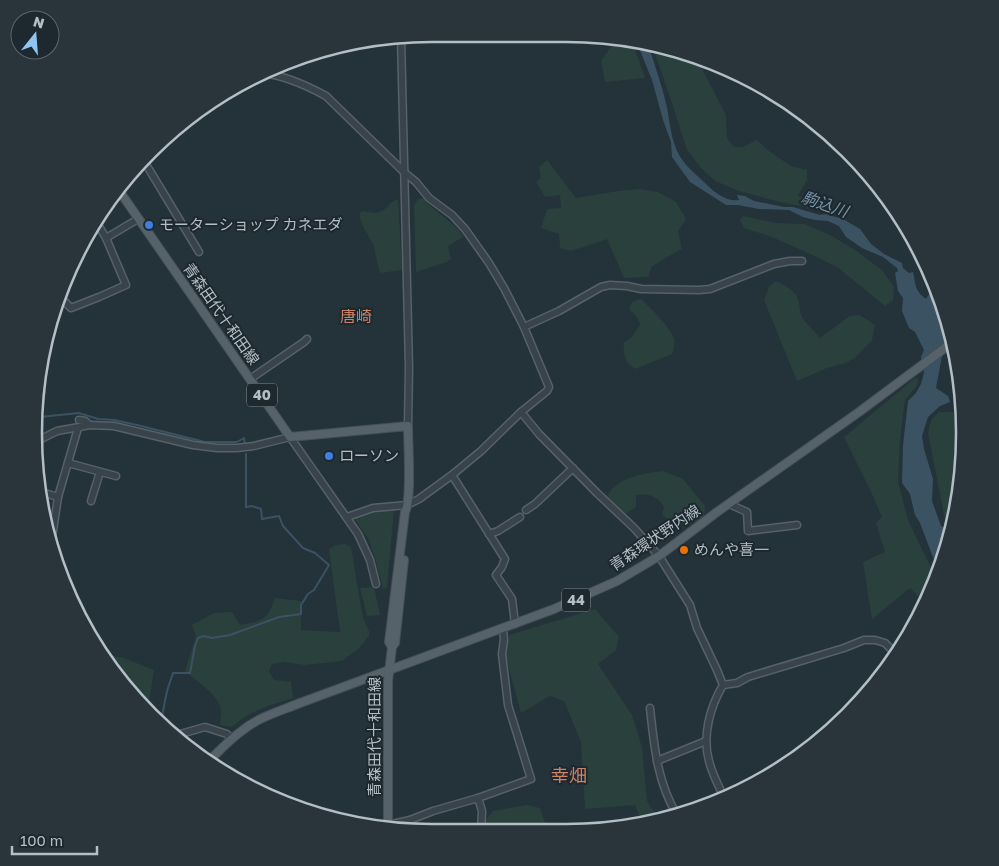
<svg xmlns="http://www.w3.org/2000/svg" width="999" height="866" font-family="'Golos Text','Noto Sans JP',sans-serif">
  <style>
    .green { fill: #2a403d }
    .water { fill: #3b5262 }
    .lines { fill: none; stroke-linecap: round; stroke-linejoin: round }
    .stream { stroke: #3b5262; stroke-width: 2 }
    .minor-casing { stroke: #566168; stroke-width: 9 }
    .major-casing { stroke: #444f56; stroke-width: 10 }
    .minor { stroke: #38434b; stroke-width: 6 }
    .major { stroke: #56626a; stroke-width: 8 }
    .shop-dot { fill: #3f7fe0; stroke: #1d282f; stroke-width: 2 }
    .food-dot { fill: #e8710a; stroke: #1d282f; stroke-width: 2 }
    .labels { text-anchor: middle; stroke-width: 4; stroke-linejoin: round; paint-order: stroke }
    .shield { fill: #1d282f; stroke: #869199; stroke-width: 1 }
    .shield-label { font-size: 14px; font-weight: bold; fill: #b3bec6 }
    .poi-label { font-size: 15px; fill: #b3bec6; stroke: #1d282f; text-anchor: start }
    .street-label { font-size: 15px; fill: #b3bec6; stroke: #1d282f }
    .water-label { font-size: 16px; font-style: italic; fill: #7694a8; stroke: #1d282f }
    .neighbourhood-label { font-size: 16px; fill: #cd8268; stroke: #1d282f }
    .quarter-label { font-size: 18px; fill: #cd8268; stroke: #1d282f }
    .rim { fill: none; stroke: #b3bec6; stroke-width: 2.5 }
  </style>
  <rect width="100%" height="100%" fill="#24323a"/>
  <g class="green">
    <path d="M615,37L632,41L645,78L605,82L601,61L614,42Z"/>
    <path d="M653,48L699,63L726,115L727,138L734,147H743L757,140L769,151L791,166L807,170V180L798,196L820,203L824,206L823,211L772,200L739,191L715,181L701,168L687,150L673,106Z"/>
    <path d="M547,160L576,198L618,191L640,189L658,192L676,202L686,219L678,231L682,249L671,255L652,266L648,277L624,278L607,239L571,251L560,248L559,234L541,228L547,209L561,208L560,195L545,197L536,182L541,178L539,167Z"/>
    <path d="M423,198L427,203L458,229L463,237L448,246L451,259L447,262L416,272L414,205L418,199Z"/>
    <path d="M398,199L402,270L380,273L373,244L364,228L359,216L361,211C369,212 378,215 385,209C391,204 390,202 398,199Z"/>
    <path d="M743,216L776,223L805,224L832,236L858,252L882,270L894,287L893,300L885,306L837,267L817,257L772,237L744,228L740,220Z"/>
    <path d="M776,281C785,285 797,291 799,302C800,307 799,311 802,317C806,324 815,331 820,338L850,316L860,315L875,325L872,340L856,357L846,363L827,368L797,381L764,300L769,287Z"/>
    <path d="M641,299C651,309 670,326 674,339C675,344 674,349 672,354L635,369C624,361 623,355 624,342L632,337L640,324L637,317L629,309L632,302Z"/>
    <path d="M915,378L919,379L916,387L905,400L900,440L898,482L908,520L936,578L924,610L921,615L919,613L924,602L910,588L872,619L863,562L885,552L876,523L882,517L873,496L844,437Z"/>
    <path d="M939,412H954L963,420L964,459L952,535L944,515L928,433L931,420Z"/>
    <path d="M663,471L683,479L705,506L704,517C691,525 687,526 672,525L662,514L664,506C655,496 650,493 636,495V507L625,514L607,496C619,476 642,474 663,471Z"/>
    <path d="M394,509L387,588L383,589L376,561L368,538L354,518L375,510Z"/>
    <path d="M345,544L351,547L363,618L369,631V636L358,649L342,661L305,665L284,662L272,664L269,671L274,680L291,682L293,698C268,706 252,710 231,727L220,725C220,720 222,714 221,709C218,695 196,680 185,671L196,636L192,625L214,613L232,612L240,625C262,620 267,622 275,598L301,601V630L340,632L329,549L335,545Z"/>
    <path d="M374,587L380,615L367,616L360,588Z"/>
    <path d="M595,609L619,637L616,650L598,664L632,715L642,747L647,801L658,818L642,822L635,805L585,809L581,742L564,701L550,696L521,713L505,654L509,635Z"/>
    <path d="M103,654L124,658L154,670L149,701L135,698L133,696Z"/>
    <path d="M527,805L540,808L547,828L526,832H489L485,821L493,811Z"/>
  </g>
  <path class="water" d="M637,43L649,46C655,68 664,90 668,113C670,126 672,141 678,153C685,166 696,174 706,184C715,193 727,202 739,200L737,195L745,196L754,201L784,207H793L820,215L825,214L843,219L860,229L871,244L884,254L902,263L903,268L909,273L913,272C916,284 914,290 926,299L933,288L930,285L936,287L944,305L949,328L946,334L936,388L948,396L950,402L940,406L928,417L922,436L924,449L933,479L932,501L941,526L946,529L944,539L948,546L941,566L934,560L920,523L915,515L910,494L902,483L903,445L908,401L916,393L921,384L924,373L921,357L924,350L915,332L909,328L902,311L903,298L898,291L895,273L898,271L897,268L883,257L862,248L846,237L839,226L828,221L815,220L803,217L789,210L759,209L738,205H726L690,182L672,157L671,142L663,120L652,80Z"/>
  <g class="lines">
    <g class="stream">
      <path d="M37,391L45,392L40,417L79,413L98,419L114,420L137,425L205,442H237L244,438L245,445"/>
      <path d="M161,721L167,691L173,673H190L195,646L198,638L204,636L212,638L230,635L279,617L301,614V605L308,594L314,590L329,565L315,553L303,548L283,526L279,516L262,519L261,509L252,506L246,507V454"/>
    </g>
    <defs>
      <g id="minor">
        <path d="M401,38L409,367L408,426"/>
        <path d="M261,73C283,75 306,85 326,96L405,173L416,182L429,198L452,215L465,229L489,263L504,288L524,327L549,387L547,391L521,412L481,451L452,475L419,499L407,505L373,508L347,517"/>
        <path d="M144,161L199,252"/>
        <path d="M106,238L138,219"/>
        <path d="M60,297L71,308L99,297L126,285L106,238L97,223"/>
        <path d="M524,327L559,311L601,287L610,285L627,286L641,289L699,290L710,289L774,264L790,261H802"/>
        <path d="M250,379L304,342L307,339"/>
        <path d="M521,412L539,434L597,493L634,528L659,556L690,605L697,628L717,670L723,685C710,707 702,736 709,761C712,774 719,786 724,798"/>
        <path d="M79,420L85,421L90,425"/>
        <path d="M35,442L57,431L90,425L114,426L193,445L217,448H237L254,446L290,437L358,534L370,560L376,584"/>
        <path d="M68,463L116,476"/>
        <path d="M452,475L505,559L502,567L496,575L512,599L515,624"/>
        <path d="M41,492L58,497"/>
        <path d="M91,501L100,472"/>
        <path d="M729,504L747,512L748,531L797,525"/>
        <path d="M526,510L535,504L573,468"/>
        <path d="M489,534L498,531L520,517"/>
        <path d="M51,544L58,497L78,428"/>
        <path d="M723,685L737,683L748,677L844,648L864,640H875L885,643L896,654"/>
        <path d="M650,708C654,745 657,782 677,815"/>
        <path d="M177,735L205,727L227,734L231,740"/>
        <path d="M657,761L706,741"/>
        <path d="M478,798L482,811L481,832"/>
        <path d="M388,825L410,820L433,811L478,798L531,779L508,705L502,654L504,640L503,628"/>
      </g>
      <g id="major">
        <path d="M118,189L290,437L408,426C408,444 412,500 405,512L389,642L392,647"/>
        <path d="M208,762C219,751 230,739 243,730C259,717 280,711 300,703L554,609L617,581L659,556L717,512L859,412L953,342"/>
        <path d="M388,828V681L392,647L395,643L404,560"/>
      </g>
    </defs>
    <use href="#minor" class="minor-casing"/>
    <use href="#major" class="major-casing"/>
    <use href="#minor" class="minor"/>
    <use href="#major" class="major"/>
  </g>
  <g class="shop-dot">
    <circle cx="149" cy="225" r="5"/>
    <circle cx="329" cy="456" r="5"/>
  </g>
  <circle class="food-dot" cx="684" cy="550" r="5"/>
  <g class="labels">
    <g class="shield">
      <rect x="247" y="383.5" width="30" height="23" rx="4"/>
      <rect x="562" y="588.5" width="28" height="23" rx="4"/>
    </g>
    <g class="shield-label">
      <text x="262" y="400">40</text>
      <text x="576" y="605">44</text>
    </g>
    <g class="poi-label">
      <text x="159" y="230">モーターショップ カネエダ</text>
      <text x="339" y="461">ローソン</text>
      <text x="694" y="555">めんや喜一</text>
    </g>
    <g class="street-label">
      <text transform="translate(221 314) rotate(55)" y="5">青森田代十和田線</text>
      <text transform="translate(655 538) rotate(-34)" y="5">青森環状野内線</text>
      <text transform="translate(375 737) rotate(-90)" y="5">青森田代十和田線</text>
    </g>
    <g class="water-label">
      <text transform="translate(825 204) rotate(19)" y="6">駒込川</text>
    </g>
    <g class="neighbourhood-label">
      <text x="356" y="322">唐崎</text>
    </g>
    <g class="quarter-label">
      <text x="569" y="782">幸畑</text>
    </g>
  </g>
  <path d="M0 0H999V866H0ZM432 42H566A390 390 0 0 1 956 432V434A390 390 0 0 1 566 824H432A390 390 0 0 1 42 434V432A390 390 0 0 1 432 42Z" fill="#29343b" fill-rule="evenodd"/>
  <path class="rim" d="M432 42H566A390 390 0 0 1 956 432V434A390 390 0 0 1 566 824H432A390 390 0 0 1 42 434V432A390 390 0 0 1 432 42Z"/>
  <g transform="translate(35 35) rotate(17)"><circle r="24" fill="#1d282f" stroke="#59646b"/>
  <path d="M0-4L9 19L0 12L-9 19Z" fill="#8ec6f0"/>
  <text y="-8" font-size="14" font-weight="bold" text-anchor="middle" fill="#b3bec6">N</text>
  </g>
  <path d="M12 846v8h85v-8" fill="none" stroke="#b3bec6" stroke-width="2.5"/>
  <text x="20" y="846" font-size="15" fill="#b3bec6" stroke="#1d282f" stroke-width="4" paint-order="stroke">100 m</text>
</svg>
